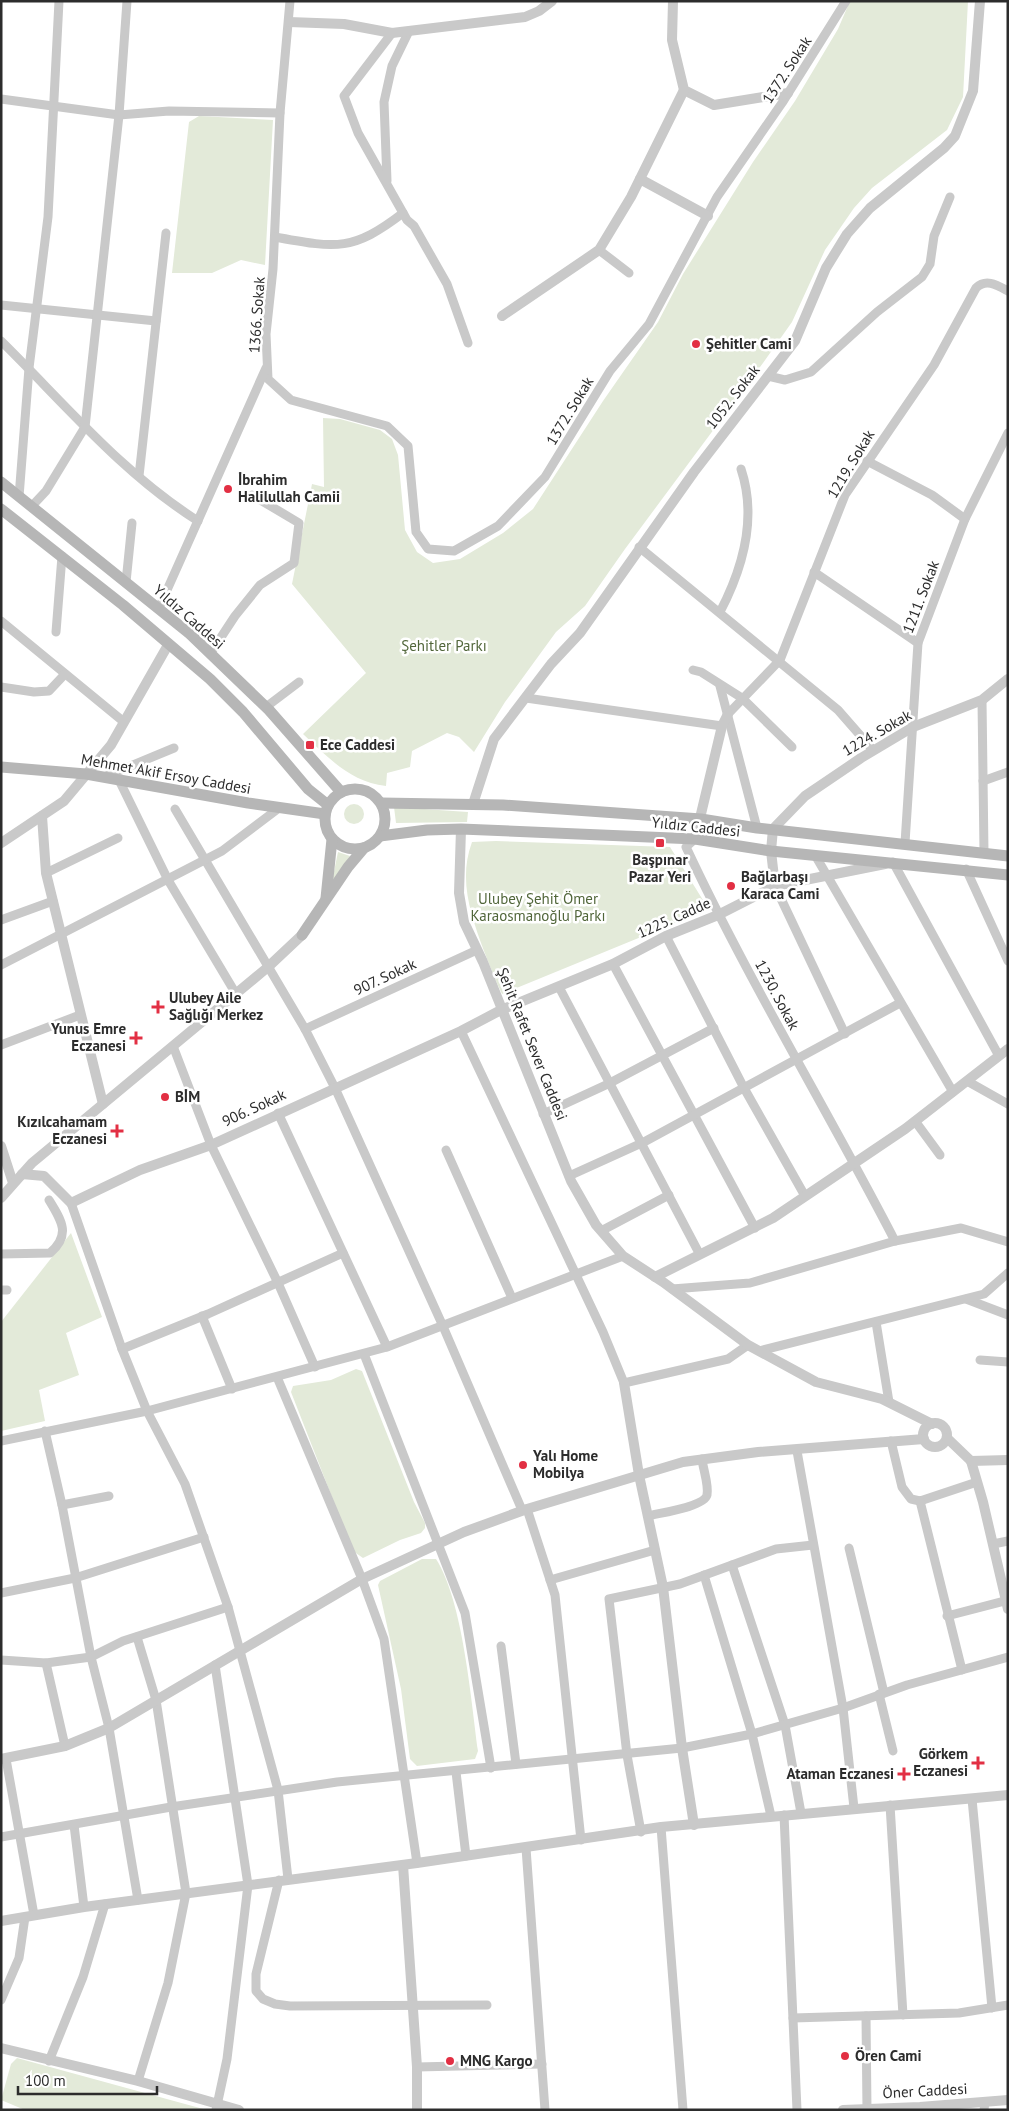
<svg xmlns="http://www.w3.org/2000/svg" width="1009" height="2111" font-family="'PT Sans',sans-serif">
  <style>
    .green { fill: #e3ead9 }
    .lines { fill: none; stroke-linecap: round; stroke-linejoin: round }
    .minor { stroke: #c9c9c9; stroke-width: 9 }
    .tertiary { stroke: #c9c9c9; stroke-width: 10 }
    .secondary { stroke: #b6b6b6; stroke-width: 11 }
    .poi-dot { fill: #e22f43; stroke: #fff; stroke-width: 2 }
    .labels { text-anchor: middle; stroke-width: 5; stroke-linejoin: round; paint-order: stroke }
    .street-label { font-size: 15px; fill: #2c2c2c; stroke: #fff }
    .poi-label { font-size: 15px; font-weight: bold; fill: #2c2c2c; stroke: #fff; text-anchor: start }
    .park-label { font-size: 15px; fill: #51663a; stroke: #fff }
  </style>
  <rect width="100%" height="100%" fill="#fff"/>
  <g class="green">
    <path d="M850,1H968L963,97L947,130L872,188L854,208L825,250L792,322L763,363L625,549L585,606L556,632L505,702L474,752L459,737L447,733L412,751L410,767L387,773L386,786C350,782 329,758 303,734L366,673L292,584L312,484L324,487L323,418L340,419L380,430L392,439L398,455L405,530L417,552L433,563L460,559L503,533L533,509L603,401L658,322L683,274L753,162L795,101L838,29Z"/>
    <path d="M199,116L273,120L265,265L241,260L212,273H172L189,122Z"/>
    <circle cx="354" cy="814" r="10"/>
    <path d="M394,807L468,812L467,822L396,823Z"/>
    <path d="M496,841L670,847L706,905L702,912L502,994C495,980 490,966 484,951C471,915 458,880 472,842Z"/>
    <path d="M338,852L350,856L331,886Z"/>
    <path d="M71,1233L102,1317L66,1333L79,1375L39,1390L45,1421L1,1431V1322Z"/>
    <path d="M356,1369L362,1371L414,1502L425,1523V1528L421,1533L400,1540L363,1558L353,1551L291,1392L293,1386L331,1380Z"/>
    <path d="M422,1559H436C463,1601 471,1700 478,1751L475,1759L417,1766L410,1759L401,1689L378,1585L380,1581Z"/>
    <path d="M17,2058L207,2110H25L1,2100L11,2064Z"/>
  </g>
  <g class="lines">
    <g class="minor">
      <path d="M290,1L280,113L273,269L266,334L268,379L291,400L387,426L408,446L416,532L428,549L454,551L498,526L545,477L610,371L649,324L717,197L782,103L846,1"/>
      <path d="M392,33L344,96L358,133L407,220L414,226L447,284L468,343"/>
      <path d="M1,99L119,115L169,111L280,113"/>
      <path d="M387,181L384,102L392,66L409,31"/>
      <path d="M275,237C336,248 352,252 403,213"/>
      <path d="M599,250L629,273"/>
      <path d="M1,305L156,321"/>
      <path d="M1,341C64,403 122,473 198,521"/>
      <path d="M768,376L785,380L811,372L877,312L922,277L930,264L934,236L950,197"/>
      <path d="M867,461L932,495L965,519"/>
      <path d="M139,476L166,233"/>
      <path d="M19,497L29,368L48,217L59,1"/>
      <path d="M32,506L46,491L85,427L119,115L127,1"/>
      <path d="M639,547L838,710L873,750"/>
      <path d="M814,572L918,643"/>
      <path d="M126,582L132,523"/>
      <path d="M159,608L266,368"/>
      <path d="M720,612C743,568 757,517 741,469"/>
      <path d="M1,621L124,722"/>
      <path d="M56,632L62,556"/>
      <path d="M210,654L235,616L260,585L294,563L299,523L252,495"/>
      <path d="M693,670L701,672L742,698L792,747"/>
      <path d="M720,686L757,828"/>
      <path d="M1,687L34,692L49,691L65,674"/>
      <path d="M526,698L722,726"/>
      <path d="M982,700L984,852"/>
      <path d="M266,707L299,682"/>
      <path d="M728,714L780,660L845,495L934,365L976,288C986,278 997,285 1008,291"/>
      <path d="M104,777L174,748"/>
      <path d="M119,780L168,880L236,994"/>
      <path d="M983,781L1008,772"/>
      <path d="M175,809L305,1029L335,1088L442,1324L522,1510"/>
      <path d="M695,839L686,847C749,982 827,1109 895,1241"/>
      <path d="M905,843L918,643L965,519L1008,433"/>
      <path d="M815,855L953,1092"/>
      <path d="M893,862L999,1056"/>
      <path d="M966,869L1008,961"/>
      <path d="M46,873L118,838"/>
      <path d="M775,886L845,1034"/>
      <path d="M1,920L53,901"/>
      <path d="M666,936L744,1088L805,1196"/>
      <path d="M613,964L755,1228"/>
      <path d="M1,965L222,851L279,808"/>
      <path d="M559,987L699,1253"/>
      <path d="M305,1029L477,950"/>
      <path d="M461,1031L603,1332L624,1383L728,1359L748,1345"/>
      <path d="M1,1045L80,1015"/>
      <path d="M173,1046L211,1145L278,1283L315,1367"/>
      <path d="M967,1081L1008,1104"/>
      <path d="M278,1113L387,1347"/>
      <path d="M543,1114L608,1084L714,1028"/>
      <path d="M915,1121L940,1155"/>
      <path d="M446,1150L512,1298"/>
      <path d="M569,1176L644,1142L900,1003"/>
      <path d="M71,1203L122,1349L147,1411L185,1484L228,1607L278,1790L288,1879"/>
      <path d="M601,1231L669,1195"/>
      <path d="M1,1254L50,1253C71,1235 62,1221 49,1200"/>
      <path d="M672,1289L750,1283L895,1241L961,1228L1008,1242"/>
      <path d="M1,1290H7"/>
      <path d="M966,1299L1008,1315"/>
      <path d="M202,1316L232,1389"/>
      <path d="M876,1322L889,1402"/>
      <path d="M122,1349L208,1314L343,1253"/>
      <path d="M759,1351L984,1294L1008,1273"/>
      <path d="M364,1354L465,1613L491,1768"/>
      <path d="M980,1360L1008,1362"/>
      <path d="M277,1377L362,1579L384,1639L417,1863"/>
      <path d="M45,1431L62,1505L91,1657L109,1728L138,1900"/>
      <path d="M1,1441L147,1411L387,1347L623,1256"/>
      <path d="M891,1441L902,1487L911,1499L920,1501L977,1482"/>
      <path d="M797,1451L843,1708L854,1808"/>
      <path d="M920,1501L962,1670"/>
      <path d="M62,1505L109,1496"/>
      <path d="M527,1509L555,1595L581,1840"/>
      <path d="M648,1516C659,1513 704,1507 707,1495C709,1485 703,1469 702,1459"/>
      <path d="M993,1544L1008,1541"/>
      <path d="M849,1548L884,1693"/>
      <path d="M732,1565L785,1725L801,1813"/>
      <path d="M704,1575L752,1734L771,1816"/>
      <path d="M550,1580L655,1550"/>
      <path d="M1,1593L75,1578L204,1537"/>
      <path d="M947,1616L1008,1600"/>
      <path d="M137,1637L156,1700L186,1893L168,1983L138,2081"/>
      <path d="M501,1646L516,1764"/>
      <path d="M1,1660L46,1663L91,1657L123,1641L228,1607"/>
      <path d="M46,1663L65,1746"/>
      <path d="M215,1665L248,1885L227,2059L216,2110"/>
      <path d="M879,1694L893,1751"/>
      <path d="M6,1759L34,1915"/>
      <path d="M456,1772L466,1856"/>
      <path d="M972,1799L992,2008"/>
      <path d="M890,1805L903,2015"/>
      <path d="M784,1815L797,2110"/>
      <path d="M74,1825L84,1907"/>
      <path d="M661,1827L683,2110"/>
      <path d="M641,1832L627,1755L609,1599L680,1584L776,1549L813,1545"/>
      <path d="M1,1837L171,1807L337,1782L682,1748L752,1734L843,1708L907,1685L1008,1657"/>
      <path d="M526,1848L545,2110"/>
      <path d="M279,1880L256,1974V1991L263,1999L275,2004L290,2006L487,2005"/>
      <path d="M1,2000L19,1958L25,1917"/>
      <path d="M866,2016L867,2110"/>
      <path d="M793,2018L959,2013L1008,2005"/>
      <path d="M49,2061L83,1977L105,1904"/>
      <path d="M417,2067L542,2064"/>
      <path d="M984,2110L985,2102"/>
    </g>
    <g class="tertiary">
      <path d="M673,1L672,40L684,90L714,105L788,93"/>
      <path d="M289,22L344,24L392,33L525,17L539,11L552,1"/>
      <path d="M640,179L708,216"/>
      <path d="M502,316L599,250L631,197L684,90"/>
      <path d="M473,804L494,739L551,664L580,633L694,472L795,341L826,268L847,234L870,208L944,148L955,136L973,91L980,1"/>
      <path d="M42,816L46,873L103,1104"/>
      <path d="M461,829L459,893L464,922L483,962L571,1181L596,1225L623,1256L663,1282L748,1345L816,1382L882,1399L932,1424"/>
      <path d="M695,839L722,726L728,714"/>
      <path d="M1,843L64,801L111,745L168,645"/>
      <path d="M775,886L771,851L773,829L805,796L861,758L913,727L982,700L1008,679"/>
      <path d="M1,1146L13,1183"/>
      <path d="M22,1174L44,1176L71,1203L140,1170L211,1145L461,1031L501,1010L613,964L666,936L718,915L775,886L885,864"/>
      <path d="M1,1198L32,1163L268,967L302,935"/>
      <path d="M655,1277L773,1218L905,1129L1008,1049"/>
      <path d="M624,1383L639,1475L663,1587L682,1748L694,1825"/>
      <circle cx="935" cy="1435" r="12"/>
      <path d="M947,1438L971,1461L983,1502L1008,1609"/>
      <path d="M971,1461L1008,1460"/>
      <path d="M1,1759L65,1746L109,1728L362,1579L464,1532L527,1509L683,1462L758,1452L924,1439"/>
      <path d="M403,1865L417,2067V2110"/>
      <path d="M1,1921L84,1907L417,1863L661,1827L1008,1795"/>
      <path d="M1,2048L138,2081L239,2110"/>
      <path d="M843,2110L920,2107L1008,2100"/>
    </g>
    <g class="secondary">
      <path d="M1,482L190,634L269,710L341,792"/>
      <path d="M1,509L123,605L210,679L243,712L308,789L328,805"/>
      <path d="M1,767L86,774L248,803L325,814"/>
      <circle cx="355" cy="819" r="30"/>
      <path d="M381,803L503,805L701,819L757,828L1008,856"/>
      <path d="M380,836L427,830L461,829L695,839L771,851L1008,875"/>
      <path d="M326,898L332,839"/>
      <path d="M302,935L348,867L364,848"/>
    </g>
  </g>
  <g class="poi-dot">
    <circle cx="696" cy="344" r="5"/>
    <circle cx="228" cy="489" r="5"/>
    <rect x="305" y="740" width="10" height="10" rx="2.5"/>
    <rect x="655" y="838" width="10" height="10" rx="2.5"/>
    <circle cx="731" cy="886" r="5"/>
    <path d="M155.5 999.5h5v5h5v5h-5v5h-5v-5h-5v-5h5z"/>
    <path d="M133.5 1030.5h5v5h5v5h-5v5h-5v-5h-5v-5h5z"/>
    <circle cx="165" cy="1097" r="5"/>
    <path d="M114.5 1123.5h5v5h5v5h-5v5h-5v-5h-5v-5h5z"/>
    <circle cx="523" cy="1465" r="5"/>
    <path d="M975.5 1755.5h5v5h5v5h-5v5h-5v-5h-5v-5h5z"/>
    <path d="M901.5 1766.5h5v5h5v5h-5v5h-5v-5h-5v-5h5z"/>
    <circle cx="845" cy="2056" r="5"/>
    <circle cx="450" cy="2061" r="5"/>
  </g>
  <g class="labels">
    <g class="street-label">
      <text transform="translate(787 70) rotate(-57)" y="5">1372. Sokak</text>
      <text transform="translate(257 315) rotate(-86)" y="5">1366. Sokak</text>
      <text transform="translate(733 397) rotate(-52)" y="5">1052. Sokak</text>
      <text transform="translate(570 411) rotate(-59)" y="5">1372. Sokak</text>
      <text transform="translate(851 464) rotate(-59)" y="5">1219. Sokak</text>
      <text transform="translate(921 597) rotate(-69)" y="5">1211. Sokak</text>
      <text transform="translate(189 617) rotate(41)" y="5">Yıldız Caddesi</text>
      <text transform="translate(877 733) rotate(-30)" y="5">1224. Sokak</text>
      <text transform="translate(166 774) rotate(10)" y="5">Mehmet Akif Ersoy Caddesi</text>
      <text transform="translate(696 827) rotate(6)" y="5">Yıldız Caddesi</text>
      <text transform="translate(674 918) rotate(-24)" y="5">1225. Cadde</text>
      <text transform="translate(385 977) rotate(-25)" y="5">907. Sokak</text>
      <text transform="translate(777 995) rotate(62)" y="5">1230. Sokak</text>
      <text transform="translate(532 1044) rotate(68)" y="5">Şehit Rafet Sever Caddesi</text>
      <text transform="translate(254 1108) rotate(-25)" y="5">906. Sokak</text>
      <text transform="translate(925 2091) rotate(-3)" y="5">Öner Caddesi</text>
    </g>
    <g class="poi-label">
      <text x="706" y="349">Şehitler Cami</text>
      <text x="238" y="485">İbrahim<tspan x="238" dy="17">Halilullah Camii</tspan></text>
      <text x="320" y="750">Ece Caddesi</text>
      <text x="660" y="865" text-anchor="middle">Başpınar<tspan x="660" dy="17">Pazar Yeri</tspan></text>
      <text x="741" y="882">Bağlarbaşı<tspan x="741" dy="17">Karaca Cami</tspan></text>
      <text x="169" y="1003">Ulubey Aile<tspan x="169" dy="17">Sağlığı Merkez</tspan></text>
      <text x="126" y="1034" text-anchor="end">Yunus Emre<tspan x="126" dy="17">Eczanesi</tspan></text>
      <text x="175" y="1102">BİM</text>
      <text x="107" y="1127" text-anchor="end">Kızılcahamam<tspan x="107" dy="17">Eczanesi</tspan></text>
      <text x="533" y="1461">Yalı Home<tspan x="533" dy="17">Mobilya</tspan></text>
      <text x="968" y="1759" text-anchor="end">Görkem<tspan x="968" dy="17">Eczanesi</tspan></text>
      <text x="894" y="1779" text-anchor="end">Ataman Eczanesi</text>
      <text x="855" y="2061">Ören Cami</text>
      <text x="460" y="2066">MNG Kargo</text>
    </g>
    <g class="park-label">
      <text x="444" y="651">Şehitler Parkı</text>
      <text x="538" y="904">Ulubey Şehit Ömer<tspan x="538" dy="17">Karaosmanoğlu Parkı</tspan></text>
    </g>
  </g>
  <rect width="1009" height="2111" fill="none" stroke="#2c2c2c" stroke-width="5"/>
  <path d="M18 2086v8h139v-8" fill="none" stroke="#2c2c2c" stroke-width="2.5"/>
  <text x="25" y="2086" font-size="15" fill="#2c2c2c" stroke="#ffffff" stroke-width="4" paint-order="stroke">100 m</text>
</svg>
